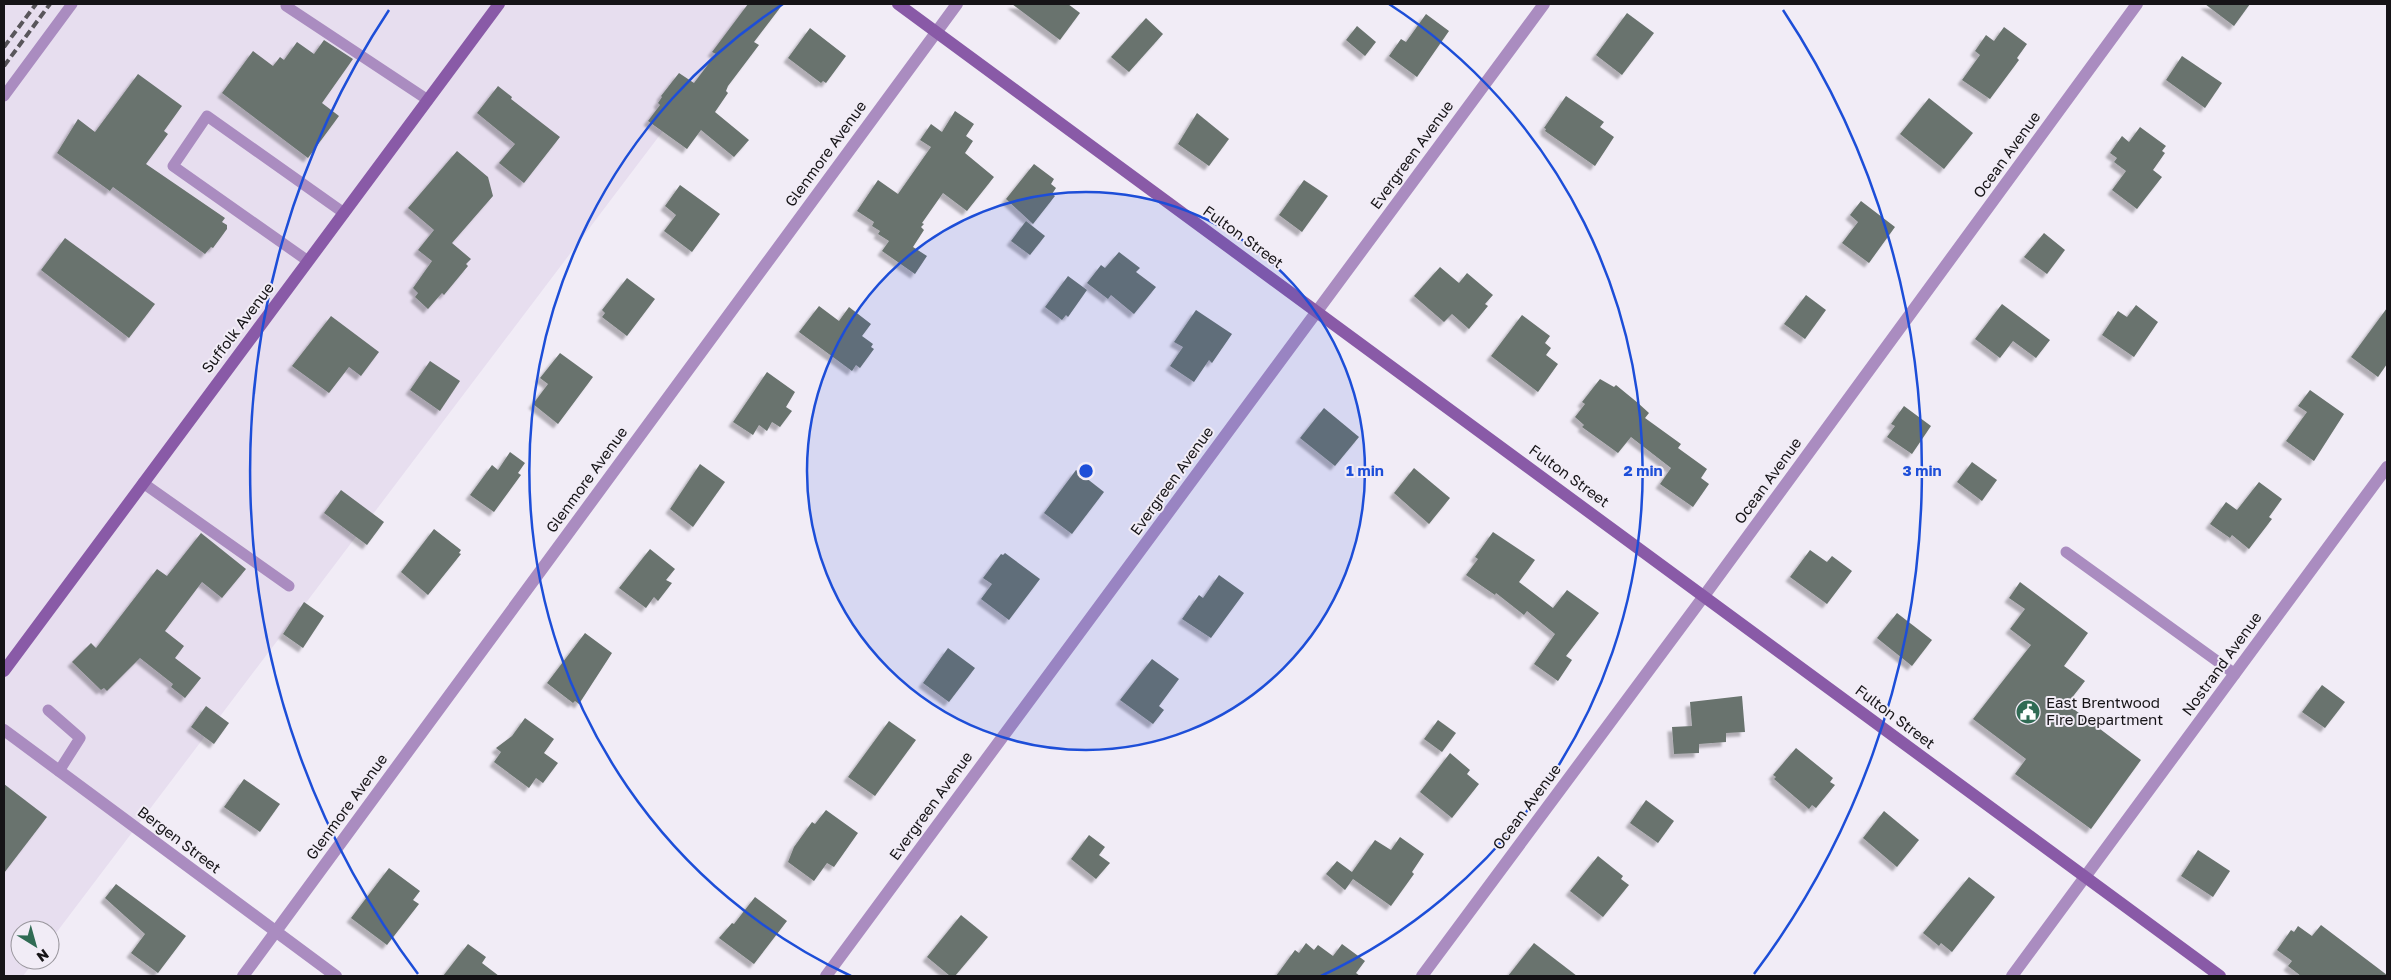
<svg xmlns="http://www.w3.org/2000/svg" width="2391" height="980" font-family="'Golos Text',sans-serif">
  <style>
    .built { fill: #e7deef }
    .building { fill: #69736e; filter: url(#shadow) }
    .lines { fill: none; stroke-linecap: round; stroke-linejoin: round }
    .lane { stroke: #aa8cc0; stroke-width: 11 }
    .street { stroke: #aa8cc0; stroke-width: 12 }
    .secondary { stroke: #895aa7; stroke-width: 12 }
    .rail { stroke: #59565b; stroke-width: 4; stroke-dasharray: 8 4; stroke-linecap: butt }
    .ring { fill: none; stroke: #1d4ed8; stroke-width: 2.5 }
    .labels { text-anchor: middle; stroke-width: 4; stroke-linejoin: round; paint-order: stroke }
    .street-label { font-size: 15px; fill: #161417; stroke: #f1ecf6 }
    .poi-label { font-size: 15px; fill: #161417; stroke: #f1ecf6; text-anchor: start }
    .centre { fill: #1d4ed8; stroke: #f1ecf6; stroke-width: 2.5 }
    .ring-label { font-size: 15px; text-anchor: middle; font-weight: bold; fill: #1d4ed8; stroke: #f1ecf6; stroke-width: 4; stroke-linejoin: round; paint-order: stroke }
  </style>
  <defs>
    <filter id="shadow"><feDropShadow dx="-4.5" dy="4.5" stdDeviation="1" flood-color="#0004"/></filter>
  </defs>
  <rect width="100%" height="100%" fill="#f1ecf6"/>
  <path class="built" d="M4,4H759L50,941V930H20V960H35L23,976H4Z"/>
  <g class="building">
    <path d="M748,4H783L754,42L759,45L728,86L726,91L728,93L715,112L749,140L734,157L701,130L687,149L648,121L660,105L658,103L662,97L661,96L679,73L694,83L716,54L712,52Z"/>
    <path d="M1012,4H1068L1080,13L1060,40Z"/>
    <path d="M2205,4H2250L2234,26Z"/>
    <path d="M1627,13L1654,33L1622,75L1596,55Z"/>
    <path d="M1426,14L1449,31L1417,77L1389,56L1401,39L1406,42Z"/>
    <path d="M1146,18L1163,34L1129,72L1111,57Z"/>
    <path d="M1357,26L1376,42L1365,56L1346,40Z"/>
    <path d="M2004,27L2027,44L2017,58L2019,60L1990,99L1962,80L1980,55L1975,51L1986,35L1994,41Z"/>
    <path d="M810,28L846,56L826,83L823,81L821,83L788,58Z"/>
    <path d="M324,40L353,59L322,103L339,116L308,158L222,93L253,51L273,66L280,57L284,60L297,42L314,54Z"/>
    <path d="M2182,56L2222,83L2205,108L2166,80Z"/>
    <path d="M138,74L182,106L164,131L168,134L146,164L225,218L222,222L227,225V229L213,248L211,247L205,254L113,187L110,191L57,153L78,119L95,132Z"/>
    <path d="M498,86L512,97L511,99L560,137L524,183L499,163L515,144L477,113Z"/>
    <path d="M1566,96L1604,122L1600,127L1614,137L1595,166L1545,131L1546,129L1544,128Z"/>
    <path d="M1929,98L1973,133L1944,169L1900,134Z"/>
    <path d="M955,111L974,124L966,136L973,141L965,153L994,177L967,211L943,193L922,223L924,224L921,227L924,230L913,247L927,256L915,274L882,251L889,241L878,234L880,231L872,226L874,222L857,211L878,180L898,194L931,147L920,140L931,124L942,132Z"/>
    <path d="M1197,113L1229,139L1209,166L1178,144Z"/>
    <path d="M2140,127L2166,146L2162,151L2165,153L2153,170L2162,177L2137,209L2112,190L2126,171L2114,162L2117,158L2110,153L2122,136L2129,142Z"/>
    <path d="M457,151L488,177L493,196L452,243L471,259L466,264L468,266L444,295L442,293L428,309L415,297L418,293L413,288L432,261L418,250L434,230L408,208Z"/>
    <path d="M1034,164L1054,179L1051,184L1056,188L1052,194L1055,196L1033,224L1006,199Z"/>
    <path d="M1304,180L1328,196L1302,232L1279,215Z"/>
    <path d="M680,185L720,214L692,252L664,231L676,215L665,206Z"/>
    <path d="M1861,201L1895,227L1869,263L1842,243L1858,222L1850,215Z"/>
    <path d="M1026,221L1045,236L1030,255L1011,241Z"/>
    <path d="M2044,233L2065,250L2047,274L2024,257Z"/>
    <path d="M65,238L155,304L129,338L41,270Z"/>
    <path d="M1119,252L1140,268L1136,272L1156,287L1134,314L1111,295L1108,299L1087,283L1101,265L1105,268Z"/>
    <path d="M1440,267L1459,283L1467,273L1493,295L1485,304L1488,306L1469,329L1452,314L1444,322L1414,296Z"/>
    <path d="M1068,276L1087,290L1068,317L1066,315L1062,320L1045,307Z"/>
    <path d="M627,278L655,299L627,336L602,317L605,313L602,310Z"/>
    <path d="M1806,295L1826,310L1805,339L1784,324Z"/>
    <path d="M2002,304L2050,340L2036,358L2013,341L2000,358L1975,339Z"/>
    <path d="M2136,305L2158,322L2134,357L2102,335L2118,311L2127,317Z"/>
    <path d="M819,306L839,321L849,307L871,324L862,336L873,344L871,347L874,349L860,368L856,365L852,371L799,332Z"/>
    <path d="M2387,308V364L2378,377L2351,357Z"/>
    <path d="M1196,310L1232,334L1212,363L1209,360L1194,382L1170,366L1183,347L1174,342Z"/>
    <path d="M1522,315L1550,336L1545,343L1551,348L1546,355L1558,364L1538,392L1491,356Z"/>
    <path d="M331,316L379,352L361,376L349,367L329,393L292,366Z"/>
    <path d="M560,353L593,377L558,424L533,404L548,384L540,378Z"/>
    <path d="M430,361L460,381L440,411L410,390Z"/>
    <path d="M767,372L795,392L786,407L792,411L780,427L772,422L767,431L759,425L753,435L733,422Z"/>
    <path d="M1600,379L1614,387L1616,385L1638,403L1649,413L1645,418L1681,444L1678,448L1707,469L1701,478L1709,484L1693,507L1660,484L1671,468L1631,437L1618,453L1582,427L1584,425L1575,417L1585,404L1582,402Z"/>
    <path d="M2310,390L2344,414L2314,461L2286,441L2307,412L2298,406Z"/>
    <path d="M1904,406L1931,426L1912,454L1887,437L1895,426L1891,424Z"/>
    <path d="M1324,408L1359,437L1335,466L1300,438Z"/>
    <path d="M510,452L525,463L518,473L521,475L494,512L470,495L492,465L498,470Z"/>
    <path d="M1972,462L1997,480L1982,501L1957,482Z"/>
    <path d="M700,464L725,482L693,527L670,509Z"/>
    <path d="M1414,468L1450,498L1429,524L1394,493Z"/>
    <path d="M1076,470L1104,492L1072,534L1044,513Z"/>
    <path d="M2259,482L2282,499L2269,517L2272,519L2249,549L2232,535L2230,538L2210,524L2226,502L2237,510Z"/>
    <path d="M341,490L384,522L367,545L324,513Z"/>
    <path d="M434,529L461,550L459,553L461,554L428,595L401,572Z"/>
    <path d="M1493,532L1535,560L1519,582L1553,608L1567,590L1599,613L1566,656L1572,660L1558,681L1534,664L1555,634L1527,611L1524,615L1496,593L1495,595L1466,575L1478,559L1475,557Z"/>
    <path d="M201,533L246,569L222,598L202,582L165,631L184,646L175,658L201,678L185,698L171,687L173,684L140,658L107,691L104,688L101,690L72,662L91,643L96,648L157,569L167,576Z"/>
    <path d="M650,549L675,569L666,580L672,583L658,601L654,597L646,608L619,588Z"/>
    <path d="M1810,550L1827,562L1832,556L1852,571L1827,604L1790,577Z"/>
    <path d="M1005,553L1040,579L1009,620L981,599L992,584L983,578L1001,554L1003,555Z"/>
    <path d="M1219,575L1244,593L1211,638L1182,619L1199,595L1203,598Z"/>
    <path d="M2020,582L2088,633L2064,666L2085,681L2067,704L2141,760L2091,829L2015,774L2026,759L1973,719L2031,645L2010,629L2025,609L2009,598Z"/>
    <path d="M304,602L324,616L303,648L283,634Z"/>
    <path d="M1897,613L1932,640L1912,666L1877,638Z"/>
    <path d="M585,633L612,653L579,704L575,701L573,703L547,683Z"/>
    <path d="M948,648L975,668L949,702L923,683Z"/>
    <path d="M1152,659L1179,679L1159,706L1164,710L1153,724L1120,700Z"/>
    <path d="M2322,685L2345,702L2325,728L2302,712Z"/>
    <path d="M1742,696L1745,732L1726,733V742L1699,744V753L1674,754L1672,727L1692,726L1690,702Z"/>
    <path d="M206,706L229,723L214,744L191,727Z"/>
    <path d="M525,718L554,739L544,753L558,763L543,783L536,778L529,788L494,762L501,752L496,748L512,736Z"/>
    <path d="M1438,720L1456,733L1442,752L1424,739Z"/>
    <path d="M889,721L916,740L875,796L848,777Z"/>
    <path d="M1796,748L1833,778L1830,782L1835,785L1816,808L1812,805L1809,809L1774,779L1776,777L1773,775Z"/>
    <path d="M1450,753L1470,770L1467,774L1479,784L1452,818L1420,792Z"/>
    <path d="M244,779L280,804L260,832L224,807Z"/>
    <path d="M4,784L47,817L4,873Z"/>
    <path d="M1646,800L1674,821L1658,843L1630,823Z"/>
    <path d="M826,810L858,833L834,867L827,863L814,881L788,862L794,847L812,822L815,824Z"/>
    <path d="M1884,811L1919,840L1897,867L1863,838Z"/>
    <path d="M1089,835L1105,847L1099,855L1110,863L1096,879L1071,859Z"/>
    <path d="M1400,837L1424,854L1412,872L1414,874L1391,906L1353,879L1345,890L1326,874L1337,861L1352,872L1375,840L1391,850Z"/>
    <path d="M2198,850L2230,871L2213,897L2181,876Z"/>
    <path d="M1598,856L1623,876L1621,879L1629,885L1603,917L1570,891Z"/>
    <path d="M389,868L420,891L413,900L419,904L387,945L351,918Z"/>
    <path d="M1969,877L1995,897L1952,952L1941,943L1939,946L1923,933Z"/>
    <path d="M116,884L186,936L158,973L131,953L145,934L105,898Z"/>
    <path d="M755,897L787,921L754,964L719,938L732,923L734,924Z"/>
    <path d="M961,915L988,937L955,976H950L927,957Z"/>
    <path d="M2321,925L2387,975V976H2301L2288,966L2292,961L2277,950L2291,930L2294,932L2298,926L2312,936Z"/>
    <path d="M1306,943L1314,950L1318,945L1333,956L1342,944L1365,961L1356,973L1360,976H1276L1295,950L1299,953Z"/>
    <path d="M1534,943L1577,976H1508Z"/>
    <path d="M468,944L486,957L482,963L499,976H443Z"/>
  </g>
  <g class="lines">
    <g class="lane">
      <path d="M286,6L428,100"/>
      <path d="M4,96L72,4"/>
      <path d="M308,261L173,166L207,116L344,213"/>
      <path d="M143,483L289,586"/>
      <path d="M2066,552L2235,674"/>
      <path d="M48,710L80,738L59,771"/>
    </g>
    <g class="street">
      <path d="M4,730L336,976"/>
      <path d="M243,976L957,4"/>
      <path d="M826,976L1544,4"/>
      <path d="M1422,976L1704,596L2137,4"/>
      <path d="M2012,976L2387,467"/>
    </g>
    <g class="secondary">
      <path d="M898,4L2220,976"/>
      <path d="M4,671L499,4"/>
    </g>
    <g class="rail">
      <path d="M4,47L36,4"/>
      <path d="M4,66L50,4"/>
    </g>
  </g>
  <circle cx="1086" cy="471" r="279" fill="#1d4ed8" fill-opacity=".12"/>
  <g class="ring">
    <circle cx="1086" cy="471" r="279"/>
    <path d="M851 976A557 557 0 0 1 783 4M1389 4A557 557 0 0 1 1321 976"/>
    <path d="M418 974A836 836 0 0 1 389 10M1783 10A836 836 0 0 1 1754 974"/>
  </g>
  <defs>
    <symbol id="civic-disc" viewBox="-11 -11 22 22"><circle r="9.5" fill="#306b54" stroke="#f1ecf6"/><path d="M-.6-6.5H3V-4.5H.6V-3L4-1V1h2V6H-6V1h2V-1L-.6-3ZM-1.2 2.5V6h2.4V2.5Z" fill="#fff"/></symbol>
  </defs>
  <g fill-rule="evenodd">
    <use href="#civic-disc" x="2014" y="698" width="28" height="28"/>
  </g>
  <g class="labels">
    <g class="street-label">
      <text transform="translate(826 154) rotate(-54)" y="5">Glenmore Avenue</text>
      <text transform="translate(1412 155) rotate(-54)" y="5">Evergreen Avenue</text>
      <text transform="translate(2007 155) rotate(-54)" y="5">Ocean Avenue</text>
      <text transform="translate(1243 237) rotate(36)" y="5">Fulton Street</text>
      <text transform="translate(238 328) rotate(-53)" y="5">Suffolk Avenue</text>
      <text transform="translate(1569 476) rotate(36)" y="5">Fulton Street</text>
      <text transform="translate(587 480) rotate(-54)" y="5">Glenmore Avenue</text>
      <text transform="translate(1172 481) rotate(-54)" y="5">Evergreen Avenue</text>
      <text transform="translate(1768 481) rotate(-54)" y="5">Ocean Avenue</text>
      <text transform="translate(2222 664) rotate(-54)" y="5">Nostrand Avenue</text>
      <text transform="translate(1895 717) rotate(37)" y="5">Fulton Street</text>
      <text transform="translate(931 806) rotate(-54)" y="5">Evergreen Avenue</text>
      <text transform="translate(347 807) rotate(-54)" y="5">Glenmore Avenue</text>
      <text transform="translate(1527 807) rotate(-53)" y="5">Ocean Avenue</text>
      <text transform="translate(179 840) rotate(37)" y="5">Bergen Street</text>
    </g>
    <g class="poi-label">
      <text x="2046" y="708">East Brentwood<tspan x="2046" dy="17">Fire Department</tspan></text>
    </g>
  </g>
  <circle cx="1086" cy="471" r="8" class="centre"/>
  <g class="ring-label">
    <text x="1365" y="476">1 min</text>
    <text x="1643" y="476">2 min</text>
    <text x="1922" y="476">3 min</text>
  </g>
  <rect width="2391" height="980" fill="none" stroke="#161417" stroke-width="10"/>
  <g transform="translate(35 945) rotate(143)"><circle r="24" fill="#f1ecf6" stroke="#99969d"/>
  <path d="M0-4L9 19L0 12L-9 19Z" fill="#306b54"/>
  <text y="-8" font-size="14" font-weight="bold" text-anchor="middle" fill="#161417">N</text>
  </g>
</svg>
